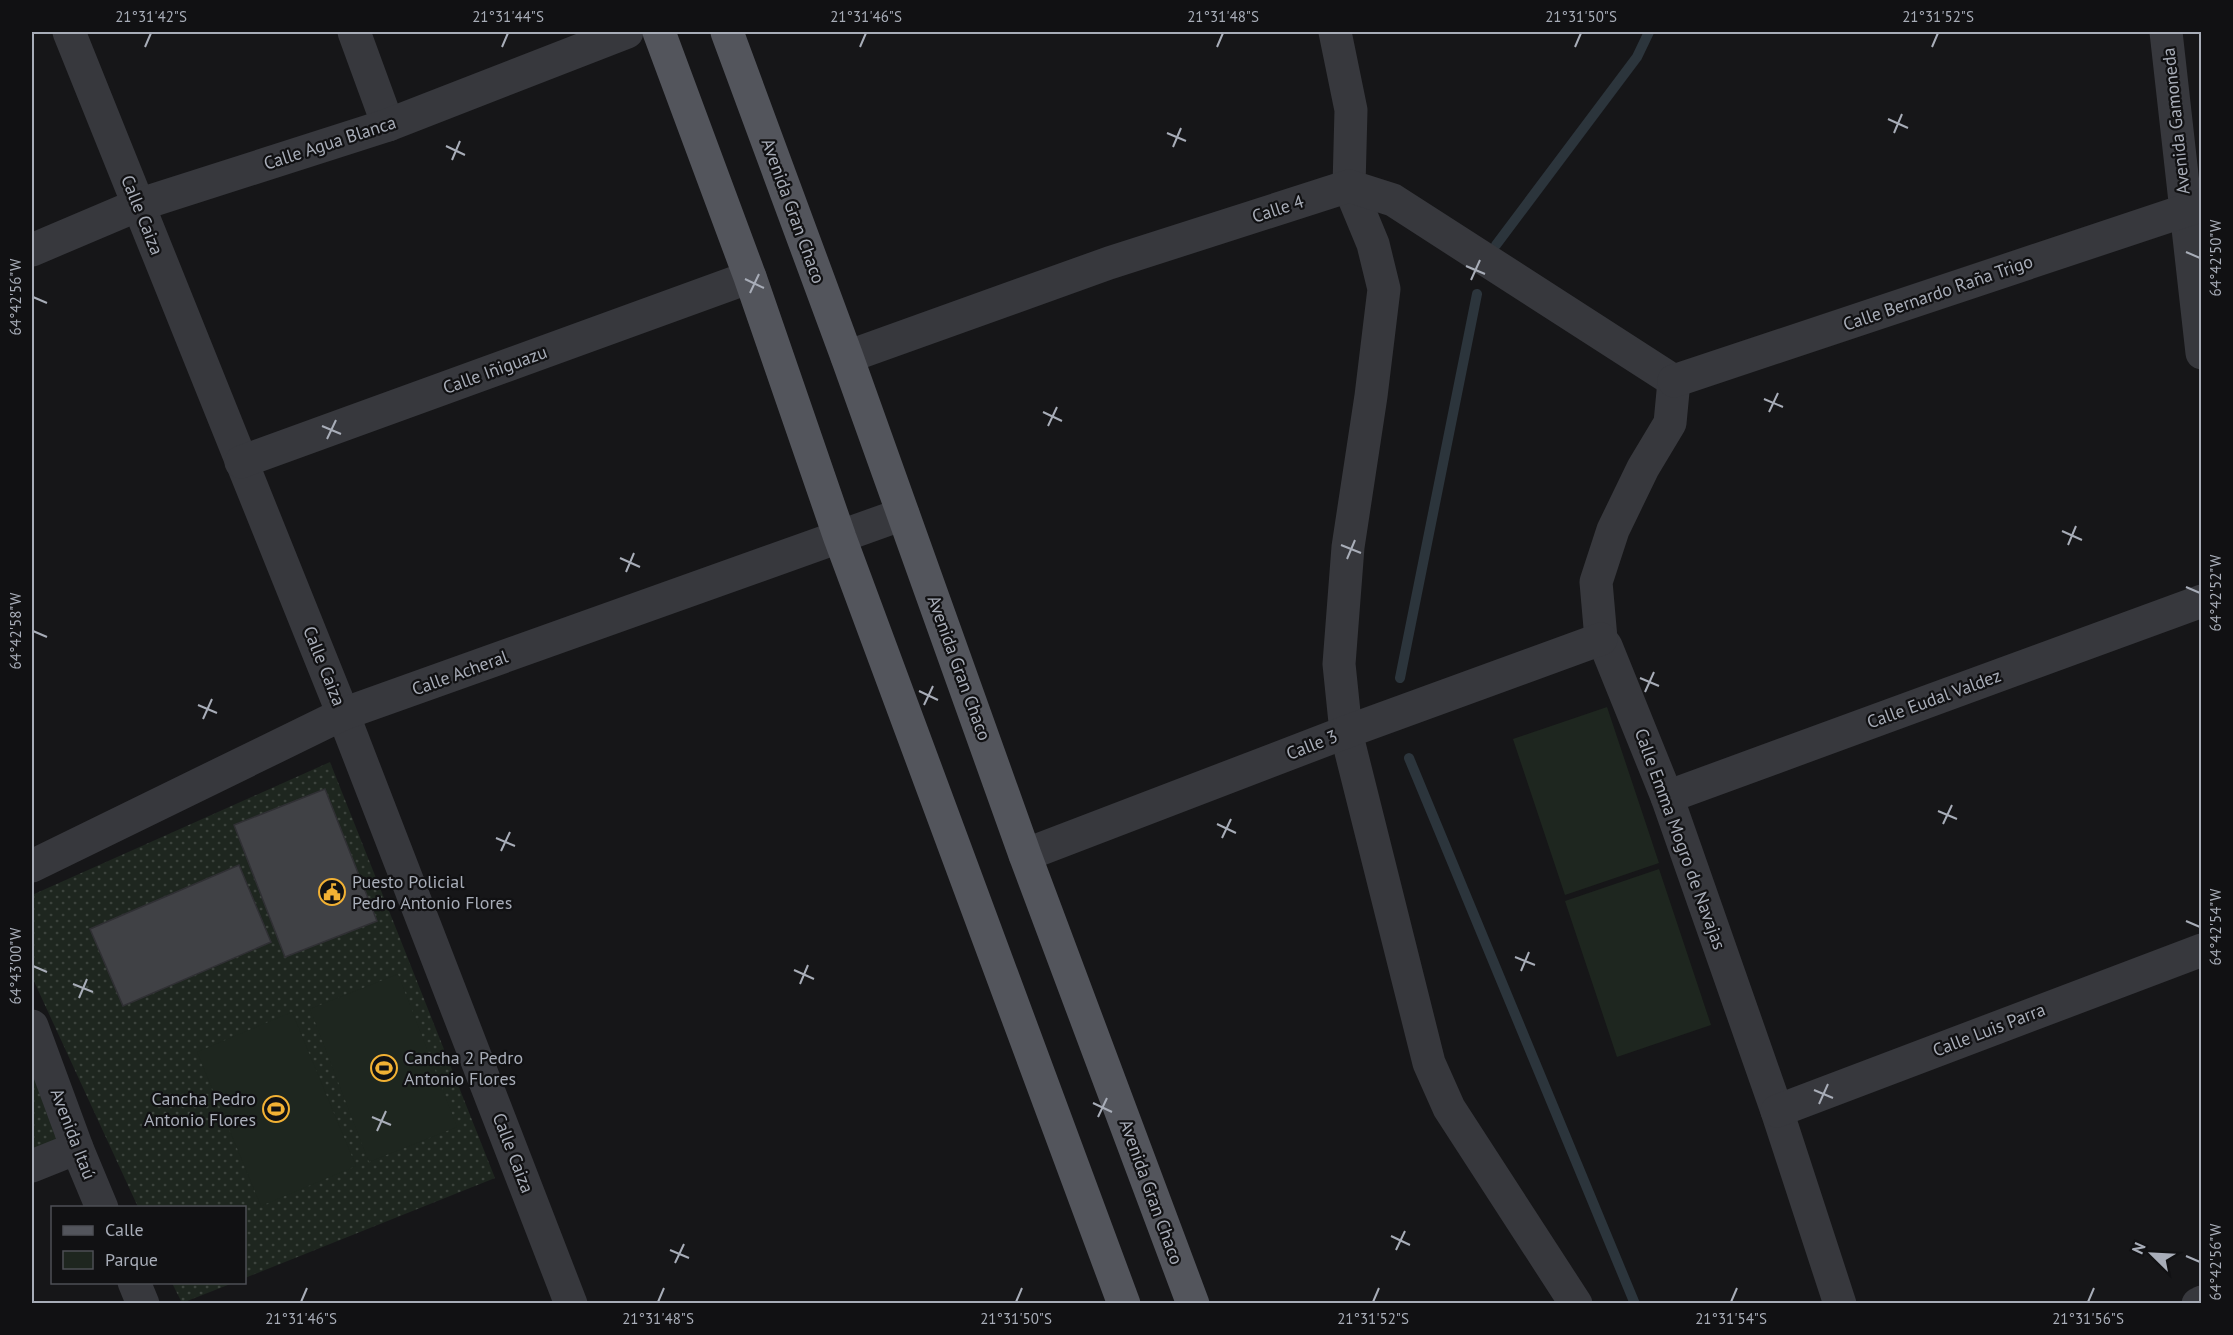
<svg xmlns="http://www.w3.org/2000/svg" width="2233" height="1335" font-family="'PT Sans',sans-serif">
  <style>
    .green { fill: url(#green-dots) }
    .pitch { fill: #1e261f }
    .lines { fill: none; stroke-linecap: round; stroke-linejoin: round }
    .stream { stroke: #2c353c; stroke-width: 10 }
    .building { fill: #404145; stroke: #303034; stroke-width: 1.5 }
    .minor { stroke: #37383d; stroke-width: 33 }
    .major { stroke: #53555c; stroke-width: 33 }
    .ticks { fill: none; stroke: #a8adb8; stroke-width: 2 }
    .labels { text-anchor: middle; stroke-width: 4.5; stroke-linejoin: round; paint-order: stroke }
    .street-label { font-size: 18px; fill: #a8adb8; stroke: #111113 }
    .poi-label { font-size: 18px; fill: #a8adb8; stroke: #111113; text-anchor: start }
    .neatline { fill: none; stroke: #a8adb8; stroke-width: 2 }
    .ticks-label { font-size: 15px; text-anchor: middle; fill: #a8adb8 }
  </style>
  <defs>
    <pattern id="green-dots" width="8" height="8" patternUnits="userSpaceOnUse" patternTransform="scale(1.5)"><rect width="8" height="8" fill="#1e261f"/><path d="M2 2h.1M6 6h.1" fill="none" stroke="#3c433d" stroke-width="1.8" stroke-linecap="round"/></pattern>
  </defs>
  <rect width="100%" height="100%" fill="#161618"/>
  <g class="green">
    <path d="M330,762L495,1178L245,1278L244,1208L138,1207L32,977V895Z"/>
    <path d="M32,1064L64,1143L32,1156Z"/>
    <path d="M172,1283H233L182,1303Z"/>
  </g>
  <g class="pitch">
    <path d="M1607,707L1659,863L1565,895L1513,739Z"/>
    <path d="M1659,869L1711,1025L1617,1057L1565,901Z"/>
    <path d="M398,974L457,1127L369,1162L310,1009Z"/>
    <path d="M292,1012L356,1166L261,1206L197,1052Z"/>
  </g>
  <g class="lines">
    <g class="stream">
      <path d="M1496,245L1637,57L1649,32"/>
      <path d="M1400,678L1477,294"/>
      <path d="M1409,758L1635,1304"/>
    </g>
  </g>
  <g class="building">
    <path d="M325,789L377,921L285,957L234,825Z"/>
    <path d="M239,865L271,942L123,1006L90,929Z"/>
  </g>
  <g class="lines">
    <g class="minor">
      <path d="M69,32L343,714L571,1304"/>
      <path d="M354,32L388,125"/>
      <path d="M1335,32L1351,110L1349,186L1373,244L1384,289L1371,396L1348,547L1339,664L1346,732L1429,1063L1449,1108L1576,1304"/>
      <path d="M2166,32L2202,353"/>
      <path d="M32,250L138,205L388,125L627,32"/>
      <path d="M847,357L1109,263L1349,186L1393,200L1674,381"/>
      <path d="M1674,381L1670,423L1643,468L1613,530L1596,582L1601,639L1606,646L1667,797L1777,1111L1840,1304"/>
      <path d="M1674,381L2202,205"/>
      <path d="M241,462L750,277"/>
      <path d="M1667,797L2202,601"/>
      <path d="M1025,855L1346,732L1601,639"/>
      <path d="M32,866L343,714L903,514"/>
      <path d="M32,1026L77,1148L102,1208"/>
      <path d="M1777,1111L2202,950"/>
      <path d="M32,1166L77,1148"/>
      <path d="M134,1282L143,1304"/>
      <path d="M2198,1304L2202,1302"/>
    </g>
    <g class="major">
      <path d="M659,32L750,277L840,538L1124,1304"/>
      <path d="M727,32L847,357L1025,855L1193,1304"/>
    </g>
  </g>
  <path class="ticks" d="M145,47L151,33M502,47L508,33M860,47L866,33M1217,47L1223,33M1575,47L1581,33M1932,47L1938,33M1888,119L1908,128M1167,133L1186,141M1894,133L1902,114M446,146L465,155M1173,147L1181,128M452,160L460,141M2186,252L2200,258M1466,266L1485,274M745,279L764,288M1471,280L1480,260M750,293L759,274M33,297L47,303M1764,399L1783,407M1043,412L1062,421M1769,412L1778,393M322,426L341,434M1048,426L1057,407M327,439L336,420M2062,531L2082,540M1341,545L1361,553M2068,545L2076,526M620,558L640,567M1347,559L1355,540M626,572L634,553M2186,587L2200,593M33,631L47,637M1640,678L1659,686M919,691L938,700M1645,692L1654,672M198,705L217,713M924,705L933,686M203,719L212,699M1938,811L1957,819M1217,824L1236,833M1943,824L1952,805M496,838L515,846M1222,838L1231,819M501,851L510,832M2186,921L2200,927M1515,957L1535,965M33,966L47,972M794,970L814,979M1521,971L1529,952M73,984L93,992M800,984L808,965M79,998L87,979M1814,1090L1833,1098M1093,1103L1112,1112M1819,1104L1828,1084M372,1117L391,1125M1098,1117L1107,1098M377,1131L386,1111M1391,1236L1410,1245M670,1250L689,1258M1396,1250L1405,1231M2186,1256L2200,1262M675,1263L684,1244M301,1302L307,1288M658,1302L664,1288M1016,1302L1022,1288M1373,1302L1379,1288M1731,1302L1737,1288M2088,1302L2094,1288"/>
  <defs>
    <symbol id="civic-ring" viewBox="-11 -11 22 22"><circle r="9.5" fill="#111113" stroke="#f2b134" stroke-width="1.5"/><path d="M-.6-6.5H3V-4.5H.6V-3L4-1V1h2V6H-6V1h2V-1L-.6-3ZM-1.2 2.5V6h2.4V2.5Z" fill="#f2b134"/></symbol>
    <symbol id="stadium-ring" viewBox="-11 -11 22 22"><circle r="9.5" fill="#111113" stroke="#f2b134" stroke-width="1.5"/><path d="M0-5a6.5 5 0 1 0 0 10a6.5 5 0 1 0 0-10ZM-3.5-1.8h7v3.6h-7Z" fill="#f2b134"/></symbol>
  </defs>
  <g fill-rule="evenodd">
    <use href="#civic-ring" x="317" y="877" width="30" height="30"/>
    <use href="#stadium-ring" x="369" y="1053" width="30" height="30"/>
    <use href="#stadium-ring" x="261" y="1094" width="30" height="30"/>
  </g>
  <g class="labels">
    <g class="street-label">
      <text transform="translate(2176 121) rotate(-96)" y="6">Avenida Gamoneda</text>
      <text transform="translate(330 143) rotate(-18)" y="6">Calle Agua Blanca</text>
      <text transform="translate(1278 209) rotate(-18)" y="6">Calle 4</text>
      <text transform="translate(793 211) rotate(70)" y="6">Avenida Gran Chaco</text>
      <text transform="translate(142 215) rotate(68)" y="6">Calle Caiza</text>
      <text transform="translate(1938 293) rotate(-19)" y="6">Calle Bernardo Raña Trigo</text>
      <text transform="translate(495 370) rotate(-20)" y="6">Calle Iñiguazu</text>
      <text transform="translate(324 666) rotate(68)" y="6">Calle Caiza</text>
      <text transform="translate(959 668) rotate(70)" y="6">Avenida Gran Chaco</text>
      <text transform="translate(460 673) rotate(-20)" y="6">Calle Acheral</text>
      <text transform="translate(1934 699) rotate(-20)" y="6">Calle Eudal Valdez</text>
      <text transform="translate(1312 745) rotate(-21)" y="6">Calle 3</text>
      <text transform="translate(1680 839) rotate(70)" y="6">Calle Emma Mogro de Navajas</text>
      <text transform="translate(1989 1030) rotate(-21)" y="6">Calle Luis Parra</text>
      <text transform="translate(73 1134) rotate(69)" y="6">Avenida Itaú</text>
      <text transform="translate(513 1153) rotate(69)" y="6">Calle Caiza</text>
      <text transform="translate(1151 1192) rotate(70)" y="6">Avenida Gran Chaco</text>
    </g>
    <g class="poi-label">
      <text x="352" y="888">Puesto Policial<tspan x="352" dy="21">Pedro Antonio Flores</tspan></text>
      <text x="404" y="1064">Cancha 2 Pedro<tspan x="404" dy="21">Antonio Flores</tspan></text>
      <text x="256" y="1105" text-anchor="end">Cancha Pedro<tspan x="256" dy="21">Antonio Flores</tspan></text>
    </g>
  </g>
  <rect width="2233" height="1335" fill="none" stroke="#111113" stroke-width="66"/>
  <rect x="51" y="1206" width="195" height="78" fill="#111113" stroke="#4d4f55" stroke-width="1.5"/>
  <rect x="63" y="1226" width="30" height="9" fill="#53555c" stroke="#4d4f55" stroke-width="1.5"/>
  <text x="105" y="1236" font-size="18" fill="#a8adb8">Calle</text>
  <rect x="63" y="1251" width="30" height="18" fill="#1e261f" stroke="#4d4f55" stroke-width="1.5"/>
  <text x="105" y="1266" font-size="18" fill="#a8adb8">Parque</text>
  <g transform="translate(2152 1254) rotate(294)" stroke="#111113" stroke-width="4.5" paint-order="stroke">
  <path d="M0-4.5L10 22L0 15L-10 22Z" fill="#a8adb8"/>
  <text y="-9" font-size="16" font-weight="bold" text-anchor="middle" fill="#a8adb8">N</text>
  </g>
  <rect x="33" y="33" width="2167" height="1269" class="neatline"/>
  <g class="ticks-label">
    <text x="151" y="22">21°31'42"S</text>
    <text x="508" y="22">21°31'44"S</text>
    <text x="866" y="22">21°31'46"S</text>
    <text x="1223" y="22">21°31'48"S</text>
    <text x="1581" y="22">21°31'50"S</text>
    <text x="1938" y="22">21°31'52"S</text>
    <text transform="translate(2216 258) rotate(-90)" y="5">64°42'50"W</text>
    <text transform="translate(16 297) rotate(-90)" y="5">64°42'56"W</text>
    <text transform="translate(2216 593) rotate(-90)" y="5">64°42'52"W</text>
    <text transform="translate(16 631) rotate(-90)" y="5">64°42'58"W</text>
    <text transform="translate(2216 927) rotate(-90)" y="5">64°42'54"W</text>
    <text transform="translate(16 966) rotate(-90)" y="5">64°43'00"W</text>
    <text transform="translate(2216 1262) rotate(-90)" y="5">64°42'56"W</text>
    <text x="301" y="1324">21°31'46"S</text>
    <text x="658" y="1324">21°31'48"S</text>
    <text x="1016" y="1324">21°31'50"S</text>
    <text x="1373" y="1324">21°31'52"S</text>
    <text x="1731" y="1324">21°31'54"S</text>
    <text x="2088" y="1324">21°31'56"S</text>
  </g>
</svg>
